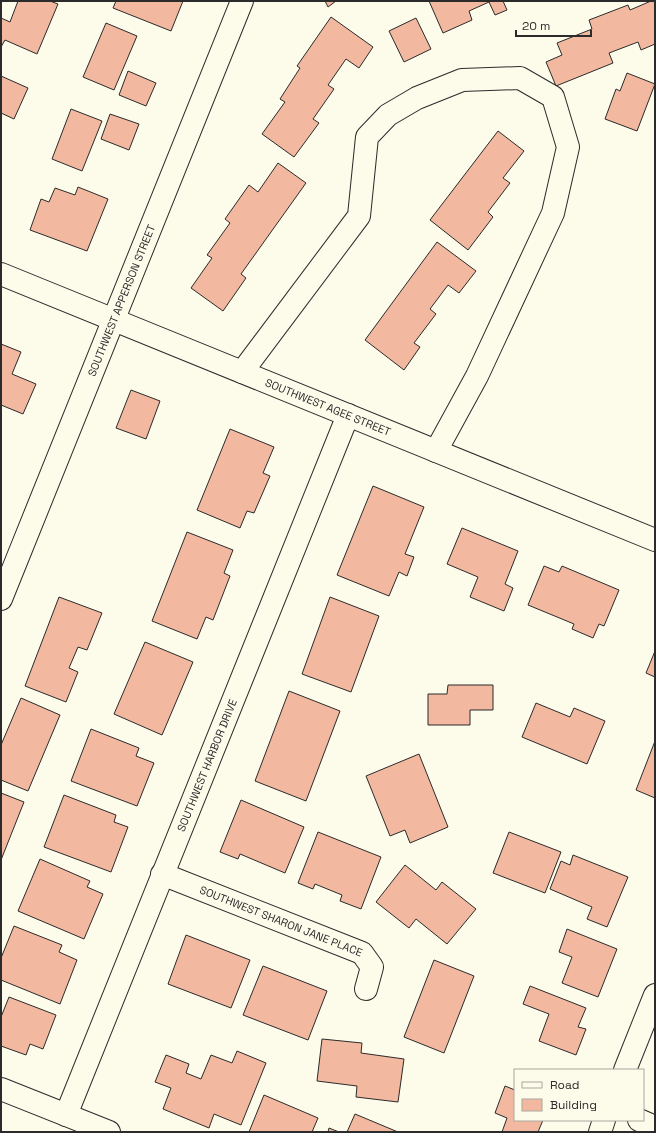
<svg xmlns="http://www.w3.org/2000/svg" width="656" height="1133" font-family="'Space Grotesk',sans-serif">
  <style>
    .building { fill: #f2b8a0; stroke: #2b2b2b }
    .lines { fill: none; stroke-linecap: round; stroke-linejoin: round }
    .minor-casing { stroke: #2b2b2b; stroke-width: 24 }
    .major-casing { stroke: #2b2b2b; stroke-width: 24 }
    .minor { stroke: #fdfbea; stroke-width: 22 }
    .major { stroke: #fdfbea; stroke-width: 22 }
    .labels { text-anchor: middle; stroke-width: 3; stroke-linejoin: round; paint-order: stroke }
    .street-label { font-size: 11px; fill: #2b2b2b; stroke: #fdfbea }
  </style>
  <rect width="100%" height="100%" fill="#fdfbea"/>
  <g class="building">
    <path d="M18,1H50L58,4L37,54L5,40L1,47V18L10,22Z"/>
    <path d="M116,1H183L171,31L113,8Z"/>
    <path d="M325,1H336L328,7Z"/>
    <path d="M429,1H503L507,10L495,15L489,2L469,11L472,20L443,33Z"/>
    <path d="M651,1H655V44L641,50L638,42L609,53L613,63L556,86L546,62L562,55L557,43L592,29L589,20L628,5L630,10Z"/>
    <path d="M331,17L373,47L359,68L346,59L328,85L334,89L313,119L319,123L294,157L262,134L285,102L280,99L300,68L297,66Z"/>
    <path d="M416,18L431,49L404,62L389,31Z"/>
    <path d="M106,23L137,36L114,90L83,77Z"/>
    <path d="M128,71L156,83L146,106L119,95Z"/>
    <path d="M627,73L655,84L637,131L605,119L616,89L620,91Z"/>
    <path d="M1,76L28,88L14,119L1,113Z"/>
    <path d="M71,109L102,121L82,171L52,159Z"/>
    <path d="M110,114L139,124L129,150L101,139Z"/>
    <path d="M498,131L524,151L503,178L510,183L488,212L493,217L468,250L430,220Z"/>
    <path d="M278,163L306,183L241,274L246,278L223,311L191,288L212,258L207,255L230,223L225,219L249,185L258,192Z"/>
    <path d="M78,187L108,199L87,251L30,230L41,199L49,202L55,188L75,195Z"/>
    <path d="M437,242L476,271L459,293L448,285L430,309L436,314L414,343L420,347L404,370L365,340Z"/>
    <path d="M1,344L21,352L12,374L36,384L23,414L1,405Z"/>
    <path d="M131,390L160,401L146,439L116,428Z"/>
    <path d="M230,429L274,447L263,473L270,476L254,513L247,511L240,528L197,510Z"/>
    <path d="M373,486L424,507L405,554L414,557L407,576L399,572L389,596L337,575Z"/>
    <path d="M462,528L518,551L505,584L513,588L504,611L470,597L478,577L447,564Z"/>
    <path d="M187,532L233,550L224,573L230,576L213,620L206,617L197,639L152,621Z"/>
    <path d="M544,566L559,572L562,566L619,590L604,626L599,624L593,638L572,629L574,624L528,605Z"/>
    <path d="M59,597L102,613L87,650L78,647L69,668L78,672L66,702L25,686Z"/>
    <path d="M330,597L379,616L351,692L302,674Z"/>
    <path d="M145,642L193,662L162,735L114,714Z"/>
    <path d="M655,651V677L646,673Z"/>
    <path d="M448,685H493V710H470V725H428V694H447Z"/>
    <path d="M289,691L340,711L306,801L255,781Z"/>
    <path d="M21,698L60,715L28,791L1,780V745Z"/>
    <path d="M536,703L570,717L574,708L605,721L587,764L522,737Z"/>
    <path d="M91,729L139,748L136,756L154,763L137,806L71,781Z"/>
    <path d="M655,741V798L636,790Z"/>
    <path d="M419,754L448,827L410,843L405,830L390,836L366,776Z"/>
    <path d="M1,793L24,802L1,860Z"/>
    <path d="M64,795L116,815L114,822L128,827L111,872L44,847Z"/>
    <path d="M241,800L304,827L285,873L240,854L238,859L220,852Z"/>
    <path d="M318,832L381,857L361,909L340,901L342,895L315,884L313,889L298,883Z"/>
    <path d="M509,832L561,852L545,893L493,873Z"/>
    <path d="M573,855L628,877L607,927L587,919L592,907L550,889L561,861L570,865Z"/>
    <path d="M40,859L90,881L87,887L103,894L84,939L18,911Z"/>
    <path d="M405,865L436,890L442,882L476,909L447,944L416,919L409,928L376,902Z"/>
    <path d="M14,926L62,945L59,952L77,960L60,1004L1,980V958Z"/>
    <path d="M567,929L617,949L598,997L562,983L572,957L559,952Z"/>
    <path d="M186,935L250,960L231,1008L168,984Z"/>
    <path d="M434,960L474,976L444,1053L404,1037Z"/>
    <path d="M263,966L327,991L308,1040L243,1015Z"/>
    <path d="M530,986L586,1008L578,1027L586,1029L576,1055L539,1041L549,1014L523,1004Z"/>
    <path d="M9,997L56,1015L43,1049L30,1044L26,1055L1,1046V1017Z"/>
    <path d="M322,1039L362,1043L361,1053L404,1059L398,1102L356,1097L357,1086L317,1081Z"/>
    <path d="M237,1051L266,1063L241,1125L214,1114L209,1128L163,1109L171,1088L155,1082L166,1055L189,1064L186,1073L201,1079L211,1055L232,1063Z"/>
    <path d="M505,1086L515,1090V1120H543L538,1132H502L507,1118L495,1113Z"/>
    <path d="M264,1095L318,1118L312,1132H249Z"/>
    <path d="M355,1114L398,1132H347Z"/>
    <path d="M329,1128L339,1132H328Z"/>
  </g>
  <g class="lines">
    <defs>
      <g id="minor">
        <path id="s1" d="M1,274L655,540"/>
        <path d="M242,372L359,216L367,137L388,115L417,98L462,80L520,78L553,97L568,147L553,213L477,376L436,451"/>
        <path id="s2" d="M1,599L242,1"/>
        <path id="s3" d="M162,874L362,953L372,967L366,989"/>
        <path d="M1,1089L109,1132"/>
        <path id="s4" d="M66,1115L348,415"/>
        <path d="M639,1120L655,1127"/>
      </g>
      <g id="major">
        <path d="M625,1070L655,995"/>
        <path d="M600,1132L604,1120"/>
      </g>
    </defs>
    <use href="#minor" class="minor-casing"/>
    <use href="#major" class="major-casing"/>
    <use href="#minor" class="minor"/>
    <use href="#major" class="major"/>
  </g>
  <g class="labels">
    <g class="street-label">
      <text dy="4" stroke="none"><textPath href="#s2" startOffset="322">SOUTHWEST APPERSON STREET</textPath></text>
      <text dy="4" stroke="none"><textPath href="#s1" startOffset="353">SOUTHWEST AGEE STREET</textPath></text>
      <text dy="4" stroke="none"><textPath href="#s4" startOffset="377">SOUTHWEST HARBOR DRIVE</textPath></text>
      <text dy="4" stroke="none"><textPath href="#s3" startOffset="128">SOUTHWEST SHARON JANE PLACE</textPath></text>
    </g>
  </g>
  <rect width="656" height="1133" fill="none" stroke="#2b2b2b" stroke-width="4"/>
  <rect x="514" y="1069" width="130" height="52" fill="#fdfbea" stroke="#a9a89e"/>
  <rect x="522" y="1082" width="20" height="6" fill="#fdfbea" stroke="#a9a89e"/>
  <text x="550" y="1089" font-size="12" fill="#2b2b2b">Road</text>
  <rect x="522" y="1099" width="20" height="12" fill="#f2b8a0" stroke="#a9a89e"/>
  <text x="550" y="1109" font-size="12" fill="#2b2b2b">Building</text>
  <path d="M516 30v6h75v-6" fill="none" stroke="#2b2b2b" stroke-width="2"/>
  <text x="522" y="30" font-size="12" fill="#2b2b2b" stroke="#fdfbea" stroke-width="3" paint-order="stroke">20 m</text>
</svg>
